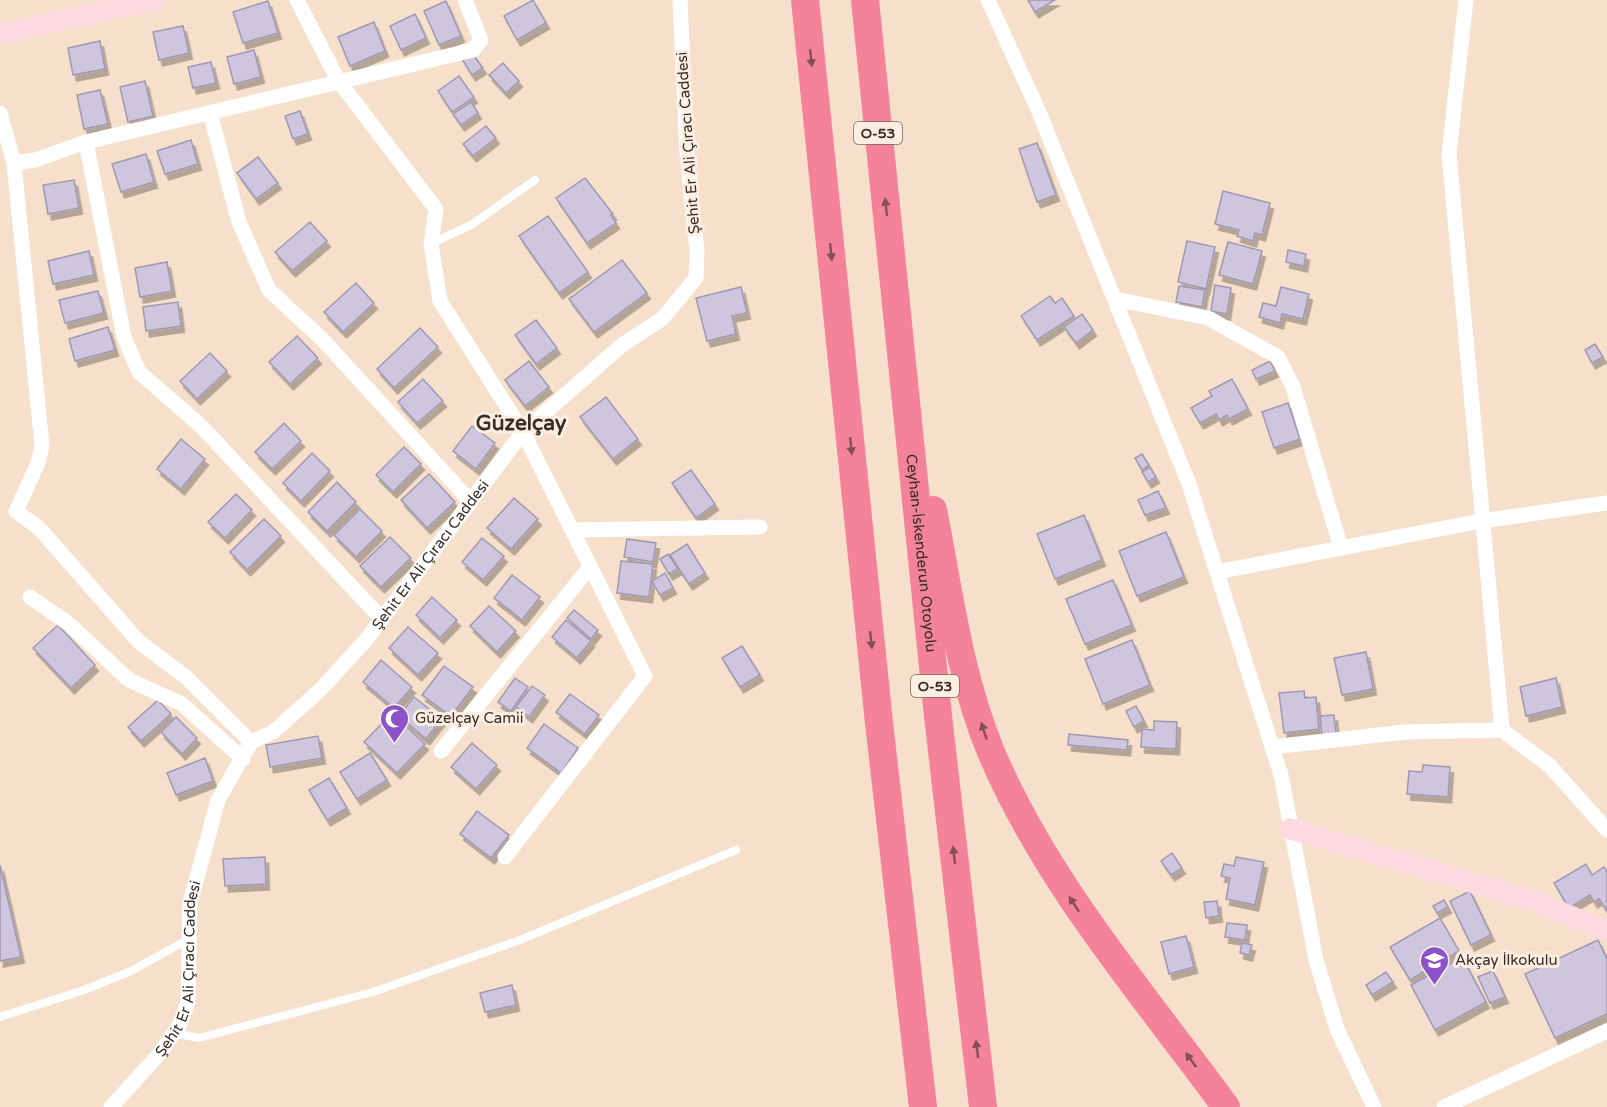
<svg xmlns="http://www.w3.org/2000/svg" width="1607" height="1107" font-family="'Varela Round',sans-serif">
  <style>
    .building { fill: #cec5df; stroke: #a098b1; stroke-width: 1.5; filter: url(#shadow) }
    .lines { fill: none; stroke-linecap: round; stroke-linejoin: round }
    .lane { stroke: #fff; stroke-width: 8 }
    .street { stroke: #fff; stroke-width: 15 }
    .secondary { stroke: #fcdae0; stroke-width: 21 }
    .highway { stroke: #f48299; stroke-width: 28 }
    .oneway { fill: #835054 }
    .labels { text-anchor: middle; stroke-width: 6; stroke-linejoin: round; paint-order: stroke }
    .shield { fill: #fcefe2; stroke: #72685e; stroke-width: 1.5 }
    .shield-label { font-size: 14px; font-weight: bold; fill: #372e26 }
    .street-label { font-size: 15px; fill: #372e26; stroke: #fcefe2 }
    .poi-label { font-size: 15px; fill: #372e26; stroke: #fcefe2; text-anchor: start }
    .district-label { font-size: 21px; font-weight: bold; fill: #372e26; stroke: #fcefe2 }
  </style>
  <defs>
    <filter id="shadow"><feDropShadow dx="3.5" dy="6" stdDeviation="0" flood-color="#0004"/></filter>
  </defs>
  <rect width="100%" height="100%" fill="#f6e0cb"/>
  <g class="building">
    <path d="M533,0L546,23L517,40L504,16Z"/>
    <path d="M1028,0H1055L1035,12Z"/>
    <path d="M268,1L278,33L243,43L233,12Z"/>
    <path d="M446,1L461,36L439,45L424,11Z"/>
    <path d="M415,14L426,38L401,50L390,26Z"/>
    <path d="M374,22L385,51L350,66L338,37Z"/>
    <path d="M183,26L189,53L159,60L153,32Z"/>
    <path d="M100,41L105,69L73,75L68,48Z"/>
    <path d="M254,50L261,77L234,84L227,57Z"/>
    <path d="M472,53L483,68L472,75L462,59Z"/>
    <path d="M211,62L216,83L193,88L188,67Z"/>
    <path d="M503,63L519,81L506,93L489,75Z"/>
    <path d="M459,76L474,97L452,112L438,91Z"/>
    <path d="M145,81L153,116L128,122L120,87Z"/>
    <path d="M100,90L108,124L84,129L77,95Z"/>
    <path d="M471,102L478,113L461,125L453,114Z"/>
    <path d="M300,111L308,134L293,139L285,116Z"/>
    <path d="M486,126L496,138L473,156L463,144Z"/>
    <path d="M191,140L198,164L165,174L157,151Z"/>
    <path d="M1037,143L1056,195L1037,202L1019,149Z"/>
    <path d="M146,154L154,182L121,192L112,164Z"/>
    <path d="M258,157L278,183L256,199L237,173Z"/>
    <path d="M585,178L613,214L611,215L616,223L587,243L556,198Z"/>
    <path d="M74,180L79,208L48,214L43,185Z"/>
    <path d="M1223,191L1270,203L1262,235L1255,233L1253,241L1237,236L1239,230L1215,224Z"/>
    <path d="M548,216L588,272L559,293L519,236Z"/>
    <path d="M310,222L327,241L292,271L275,252Z"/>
    <path d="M1187,241L1215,247L1206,289L1178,282Z"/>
    <path d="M1228,242L1262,251L1253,284L1219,275Z"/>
    <path d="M1288,250L1306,254L1304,266L1286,262Z"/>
    <path d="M89,251L94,275L53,284L48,261Z"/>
    <path d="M622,260L647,293L594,332L569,299Z"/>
    <path d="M167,262L172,291L140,297L135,268Z"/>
    <path d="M356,283L374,303L343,332L324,312Z"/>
    <path d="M1215,285L1231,288L1227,314L1211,311Z"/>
    <path d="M1179,286L1205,290L1202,307L1176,302Z"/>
    <path d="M741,287L747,313L732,316L736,334L707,341L696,298Z"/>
    <path d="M1281,287L1309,294L1303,319L1282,314L1280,323L1259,317L1263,303L1276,306Z"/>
    <path d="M98,291L104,313L65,323L59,300Z"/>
    <path d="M1050,296L1055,303L1062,298L1074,316L1037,340L1021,316Z"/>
    <path d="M178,302L181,326L146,331L143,307Z"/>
    <path d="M1082,314L1093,330L1076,343L1064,327Z"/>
    <path d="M536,320L557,348L536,364L515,335Z"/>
    <path d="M108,327L115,350L75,361L69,339Z"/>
    <path d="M420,328L438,347L394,388L377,369Z"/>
    <path d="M297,336L318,358L290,384L269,362Z"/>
    <path d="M1595,344L1603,357L1592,363L1585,350Z"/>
    <path d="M210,353L227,371L197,399L180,381Z"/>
    <path d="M529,361L549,387L525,406L505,380Z"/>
    <path d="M1270,361L1275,371L1256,379L1252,370Z"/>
    <path d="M423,379L443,401L417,423L398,402Z"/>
    <path d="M1232,379L1248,409L1229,419L1227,415L1219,420L1216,414L1200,423L1191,408L1212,396L1209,391Z"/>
    <path d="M606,397L638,439L613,459L580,417Z"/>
    <path d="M1288,403L1300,439L1274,448L1262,412Z"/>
    <path d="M284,423L301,441L272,469L255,452Z"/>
    <path d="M472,426L495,443L476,469L453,451Z"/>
    <path d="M181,439L205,459L181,489L157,469Z"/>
    <path d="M404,447L421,464L393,492L376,475Z"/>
    <path d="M312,453L330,471L301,501L283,483Z"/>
    <path d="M1142,454L1149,465L1142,470L1135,458Z"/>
    <path d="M1150,467L1156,477L1148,482L1142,472Z"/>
    <path d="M691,470L715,504L696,518L672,483Z"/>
    <path d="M429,474L455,502L427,528L401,500Z"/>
    <path d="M337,482L356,502L327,531L308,512Z"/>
    <path d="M1158,491L1166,508L1145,515L1138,500Z"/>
    <path d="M236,494L252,510L225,538L208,522Z"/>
    <path d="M514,498L538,519L511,549L487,528Z"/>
    <path d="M360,509L382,531L356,557L334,535Z"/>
    <path d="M1084,515L1102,560L1055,579L1037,534Z"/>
    <path d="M264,519L281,536L247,570L230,552Z"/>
    <path d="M1166,532L1184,577L1137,596L1119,551Z"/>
    <path d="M390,537L411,558L381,587L360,566Z"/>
    <path d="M482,538L504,556L483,580L462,562Z"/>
    <path d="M627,539L656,543L653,562L624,557Z"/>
    <path d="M687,544L705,573L689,584L670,555Z"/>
    <path d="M668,554L678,569L669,574L660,559Z"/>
    <path d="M621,561L653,564L649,597L617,593Z"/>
    <path d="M665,573L673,588L660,595L652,581Z"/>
    <path d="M512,575L540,597L522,620L494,598Z"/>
    <path d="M1113,580L1132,625L1085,644L1066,599Z"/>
    <path d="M432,597L457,620L440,638L416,615Z"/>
    <path d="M489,606L516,631L497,652L470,626Z"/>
    <path d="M574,610L598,630L591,639L567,618Z"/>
    <path d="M566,620L591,641L577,658L552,637Z"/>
    <path d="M58,625L95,665L71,688L33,648Z"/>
    <path d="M408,627L438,653L418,675L389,648Z"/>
    <path d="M1132,640L1150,685L1103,704L1085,659Z"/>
    <path d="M742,646L760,675L740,687L722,658Z"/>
    <path d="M1366,652L1373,689L1342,695L1334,658Z"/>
    <path d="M381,660L412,687L394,708L363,682Z"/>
    <path d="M444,666L473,687L451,716L422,695Z"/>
    <path d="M515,678L528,687L511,711L498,702Z"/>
    <path d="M1556,678L1562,707L1526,716L1520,687Z"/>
    <path d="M532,686L545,695L529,717L516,707Z"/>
    <path d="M1304,691L1305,698L1316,697L1319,729L1284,733L1279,693Z"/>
    <path d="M570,694L599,715L585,734L556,712Z"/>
    <path d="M414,697L442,719L426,739L399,716Z"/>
    <path d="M158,700L171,714L141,741L128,727Z"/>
    <path d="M1136,706L1144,721L1134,727L1126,711Z"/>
    <path d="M392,713L425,744L397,773L364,742Z"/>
    <path d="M1334,715L1336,734L1322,735L1320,716Z"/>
    <path d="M176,717L197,738L182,754L161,732Z"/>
    <path d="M1154,721L1177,722L1176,749L1141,747L1142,729L1154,730Z"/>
    <path d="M544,724L578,748L561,773L527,748Z"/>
    <path d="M1069,734L1128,740L1127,750L1068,745Z"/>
    <path d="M318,736L322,758L270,767L266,745Z"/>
    <path d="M472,743L497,765L476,789L451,767Z"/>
    <path d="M370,753L387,780L357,799L340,772Z"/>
    <path d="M205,758L213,781L176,795L167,773Z"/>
    <path d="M1423,765L1450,767L1448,797L1407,794L1409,771L1422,772Z"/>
    <path d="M329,778L347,808L327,820L309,790Z"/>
    <path d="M477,811L509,835L491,858L460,834Z"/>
    <path d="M1172,853L1182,868L1171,875L1161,861Z"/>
    <path d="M265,857L266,884L225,886L223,859Z"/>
    <path d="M1236,857L1264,862L1255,905L1226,899L1230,878L1221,876L1224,864L1234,866Z"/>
    <path d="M1586,864L1592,875L1604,867L1607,872V911L1599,899L1594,902L1590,895L1569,908L1554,883Z"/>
    <path d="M0,865L21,957L0,961Z"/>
    <path d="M1470,891L1491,935L1471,945L1450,901Z"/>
    <path d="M1444,900L1448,907L1437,913L1433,906Z"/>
    <path d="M1217,901L1219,916L1206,918L1204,902Z"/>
    <path d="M1440,918L1459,951L1410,980L1390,947Z"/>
    <path d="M1227,923L1247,925L1245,940L1225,937Z"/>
    <path d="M1186,936L1194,967L1169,974L1161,942Z"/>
    <path d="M1598,940L1607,959V1014L1555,1038L1525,974Z"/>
    <path d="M1242,943L1252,945L1249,955L1240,953Z"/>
    <path d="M1462,957L1486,1002L1435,1030L1411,985Z"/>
    <path d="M1493,971L1505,997L1490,1003L1478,977Z"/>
    <path d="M1386,972L1393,982L1372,995L1366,985Z"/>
    <path d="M512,985L516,1005L485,1012L480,993Z"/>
  </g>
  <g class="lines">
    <g class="lane">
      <path d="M432,243L471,225L535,180"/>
      <path d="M0,1017L84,990L131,971L189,939"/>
      <path d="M174,1033L199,1038L373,992L520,940L736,850"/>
    </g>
    <g class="street">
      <path d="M297,0L338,80L436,209L431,244L440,301L523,432L645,676L505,857"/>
      <path d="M988,0L1039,112L1189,484L1281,775L1316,960L1337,1029L1374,1107"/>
      <path d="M1466,0L1449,154L1502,730"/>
      <path d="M0,113L14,163L35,160L86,142L473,50L481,40L465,0"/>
      <path d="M210,113L239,222L269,290L322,339L471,502"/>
      <path d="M86,142L124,337L139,372L201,426L382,619"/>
      <path d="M14,163L42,446L38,463L16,511L40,529L139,642L186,677L251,742"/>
      <path d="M1115,299L1208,318L1278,357L1293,387L1341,548"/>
      <path d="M572,530L760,527"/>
      <path d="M1217,572L1481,521L1607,503"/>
      <path d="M30,597L69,624L129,680L182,704L243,759"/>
      <path d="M1272,747L1405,732L1502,730L1550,766L1607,830"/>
      <path d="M441,751L590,567"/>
      <path id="s1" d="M111,1107L160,1053L180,1024L188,1002L190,903L218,800L251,742L273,732L290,717L320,690L366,640L523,432L622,345L662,319L696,278L697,252L687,153L680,0"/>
      <path d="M1444,1107L1607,1031"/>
    </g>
    <g class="secondary">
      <path d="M0,34L153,0"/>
      <path d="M1290,829L1531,900L1607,931"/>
    </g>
    <g class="highway">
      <path d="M805,0L879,723L923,1107"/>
      <path id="s2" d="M865,0L938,716L983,1107"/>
      <path d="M933,510C949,591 959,675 991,752C1047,884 1142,992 1226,1107"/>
    </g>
  </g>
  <defs><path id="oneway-solid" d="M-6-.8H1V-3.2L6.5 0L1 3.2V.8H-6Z" transform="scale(1.5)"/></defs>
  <g class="oneway">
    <use href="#oneway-solid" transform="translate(811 58) rotate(84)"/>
    <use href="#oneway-solid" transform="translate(886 207) rotate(-96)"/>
    <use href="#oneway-solid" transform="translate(831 252) rotate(84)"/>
    <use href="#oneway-solid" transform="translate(851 446) rotate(84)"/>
    <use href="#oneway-solid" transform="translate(871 640) rotate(84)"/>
    <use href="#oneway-solid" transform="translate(984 731) rotate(-108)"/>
    <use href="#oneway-solid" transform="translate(954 855) rotate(-97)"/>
    <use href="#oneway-solid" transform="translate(1074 904) rotate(-123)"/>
    <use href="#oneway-solid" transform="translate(977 1049) rotate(-97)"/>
    <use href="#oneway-solid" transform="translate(1191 1060) rotate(-126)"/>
  </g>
  <defs>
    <symbol id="mosque-pin" viewBox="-11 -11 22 30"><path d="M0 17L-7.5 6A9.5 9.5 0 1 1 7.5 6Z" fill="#8c52c9" stroke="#fcefe2"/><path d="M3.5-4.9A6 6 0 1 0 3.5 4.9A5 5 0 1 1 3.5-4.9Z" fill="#fff"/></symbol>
    <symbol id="school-pin" viewBox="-11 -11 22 30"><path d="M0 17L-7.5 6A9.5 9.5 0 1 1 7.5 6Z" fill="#8c52c9" stroke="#fcefe2"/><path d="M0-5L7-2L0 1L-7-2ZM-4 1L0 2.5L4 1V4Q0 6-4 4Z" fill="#fff"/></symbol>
  </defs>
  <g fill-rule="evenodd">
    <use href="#mosque-pin" x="378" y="702" width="33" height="45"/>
    <use href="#school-pin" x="1418" y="944" width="33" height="45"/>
  </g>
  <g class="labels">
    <g class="shield">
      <rect x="854" y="122" width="48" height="22" rx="4.5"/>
      <rect x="911" y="675" width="48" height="22" rx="4.5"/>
    </g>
    <g class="shield-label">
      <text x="878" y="138">O-53</text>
      <text x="935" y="691">O-53</text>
    </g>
    <g class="street-label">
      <text transform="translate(688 143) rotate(-94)" y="5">Şehit Er Ali Çıracı Caddesi</text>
      <text dy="5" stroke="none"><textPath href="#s2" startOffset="556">Ceyhan-İskenderun Otoyolu</textPath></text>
      <text dy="5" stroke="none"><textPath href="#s1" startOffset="666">Şehit Er Ali Çıracı Caddesi</textPath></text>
      <text dy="5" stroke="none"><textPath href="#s1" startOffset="162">Şehit Er Ali Çıracı Caddesi</textPath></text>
    </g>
    <g class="poi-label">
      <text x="415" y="723">Güzelçay Camii</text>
      <text x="1455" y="965">Akçay İlkokulu</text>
    </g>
    <g class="district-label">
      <text x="521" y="430">Güzelçay</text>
    </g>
  </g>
</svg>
